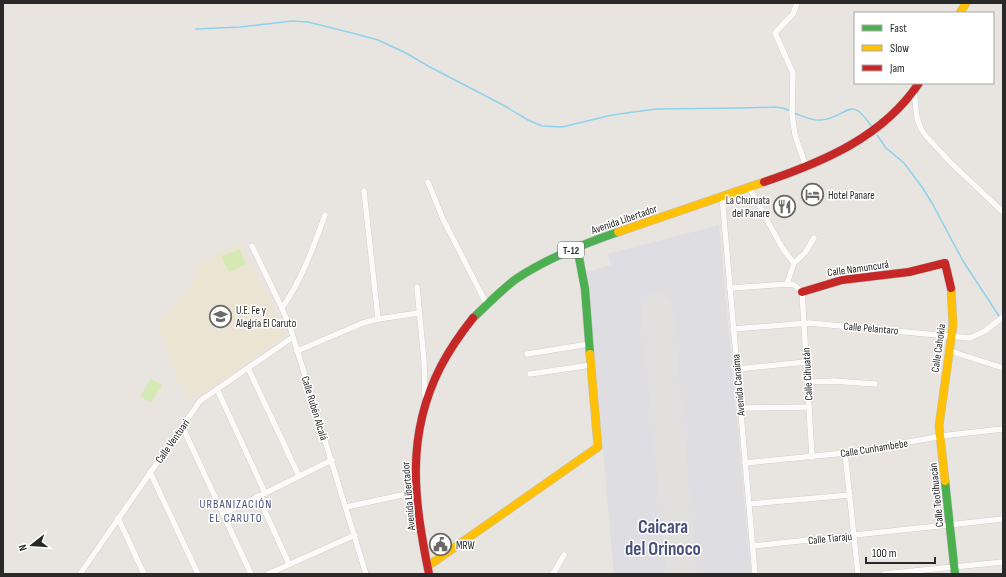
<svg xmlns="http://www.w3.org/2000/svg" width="1006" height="577" font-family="'Sofia Sans Condensed',sans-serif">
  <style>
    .education { fill: #ece4d3 }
    .airport { fill: #dedde2 }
    .pitch { fill: #d4e9b4 }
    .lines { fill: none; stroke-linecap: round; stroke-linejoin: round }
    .stream { stroke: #8fd2ed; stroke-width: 1.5 }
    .runway { stroke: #e2e0de; stroke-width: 31 }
    .street-casing { stroke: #c1c0c1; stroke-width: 6 }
    .fast-casing { stroke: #c1c0c1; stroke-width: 9 }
    .slow-casing { stroke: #c1c0c1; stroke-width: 9 }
    .jam-casing { stroke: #c1c0c1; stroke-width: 9 }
    .street { stroke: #fcfbfa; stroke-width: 5.5 }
    .fast { stroke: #4caf50; stroke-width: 8 }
    .slow { stroke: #ffc107; stroke-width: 8 }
    .jam { stroke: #c62828; stroke-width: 8 }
    .labels { text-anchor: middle; stroke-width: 3; stroke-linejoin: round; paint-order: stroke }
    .shield { fill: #fff; stroke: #696969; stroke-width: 1 }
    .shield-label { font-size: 10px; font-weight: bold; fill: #292929 }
    .poi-label { font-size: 11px; fill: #292929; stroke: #fff; text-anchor: start }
    .street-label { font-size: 11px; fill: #292929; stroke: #fff }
    .neighbourhood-label { font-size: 12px; letter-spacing: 1px; fill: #48507c; stroke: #fff }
    .town-label { font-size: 19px; font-weight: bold; fill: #48507c; stroke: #fff }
  </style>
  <rect width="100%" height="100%" fill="#e8e4df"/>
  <path class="education" d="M241,243L286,335L199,396L197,393L187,399L181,383L178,384L158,324L184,294L192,282L201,262Z"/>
  <path class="airport" d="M719,225L751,574H614L587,272L611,265L608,254Z"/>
  <g class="pitch">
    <path d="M239,249L246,264L229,272L221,257Z"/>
    <path d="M151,379L162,385L151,403L140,396Z"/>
  </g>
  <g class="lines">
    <g class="stream">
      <path d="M196,29L240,27L292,21L308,22L356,34L378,40L406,53L428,66L503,105L528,120L542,126L562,127L612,115L656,109L741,108L775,107L782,108L791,111"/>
      <path d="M794,113C803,116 811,121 821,120C847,118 850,93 871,126"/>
      <path d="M877,135L886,148L904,163L922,187L932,203L963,261L999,316"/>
    </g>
    <path class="runway" d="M657,308L682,574"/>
    <defs>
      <g id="street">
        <path d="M797,3L793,14L775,33L793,73L792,115L795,135L806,167"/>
        <path d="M914,91L917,118L921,129L926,136L951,163L1003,212"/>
        <path d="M428,182L443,219L486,303"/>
        <path d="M749,187L783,249L794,263"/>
        <path d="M364,191L378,319"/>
        <path d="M722,196L755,574"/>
        <path d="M252,246L280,304L290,327L366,574"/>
        <path d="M787,284L794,263L805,253L814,238"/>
        <path d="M417,287L424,361L425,395"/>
        <path d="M730,288L789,284L794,285L802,292L812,457"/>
        <path d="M282,308C302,279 313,248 325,215"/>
        <path d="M733,329L809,323L970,338L985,331L1003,317"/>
        <path d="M297,351L363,323L378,319L419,313"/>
        <path d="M950,351L1003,368"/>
        <path d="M527,354L589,344"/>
        <path d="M248,368L299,476"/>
        <path d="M737,369L806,362"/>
        <path d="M530,374L591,365"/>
        <path d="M807,382L834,381L875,384"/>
        <path d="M217,389L265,493"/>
        <path d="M740,408L809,407"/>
        <path d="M182,426L251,574"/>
        <path d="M845,453L858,574"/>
        <path d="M745,463L845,453L949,435L1003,429"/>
        <path d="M150,472L198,574"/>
        <path d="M258,496L289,564"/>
        <path d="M749,504L850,495"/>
        <path d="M346,507L416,492"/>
        <path d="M223,514L332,460"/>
        <path d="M118,518L144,574"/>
        <path d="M753,546L1003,519"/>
        <path d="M80,574L200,401L293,337"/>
        <path d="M268,574L355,535"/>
        <path d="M553,574L564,555"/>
        <path d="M884,574L1003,562"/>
      </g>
      <g id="fast">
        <path d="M577,247L585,289L590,354"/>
        <path d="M473,318C487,305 500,291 516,279C547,258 583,244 618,232"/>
        <path d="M945,481L955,574"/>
      </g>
      <g id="slow">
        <path d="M960,13L966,3"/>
        <path d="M618,232L764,182"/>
        <path d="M945,481L939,426L953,325L951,288"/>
        <path d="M428,566L598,447L590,354"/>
      </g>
      <g id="jam">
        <path d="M764,182C823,162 883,137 919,83"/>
        <path d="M802,292L842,280L909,272L945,263L951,288"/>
        <path d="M429,574C414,500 405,436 441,366C450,349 461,333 473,318"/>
      </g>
    </defs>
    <use href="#street" class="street-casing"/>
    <use href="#fast" class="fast-casing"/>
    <use href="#slow" class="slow-casing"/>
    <use href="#jam" class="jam-casing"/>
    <use href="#street" class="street"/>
    <use href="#fast" class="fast"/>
    <use href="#slow" class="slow"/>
    <use href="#jam" class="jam"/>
  </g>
  <defs>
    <symbol id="hotel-ring" viewBox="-11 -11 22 22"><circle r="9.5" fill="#fff" stroke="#6c6a69" stroke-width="1.5"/><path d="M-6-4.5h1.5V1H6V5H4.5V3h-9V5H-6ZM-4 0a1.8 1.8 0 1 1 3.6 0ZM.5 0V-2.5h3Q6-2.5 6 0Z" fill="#6c6a69"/></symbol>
    <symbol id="restaurant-ring" viewBox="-11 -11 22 22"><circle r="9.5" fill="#fff" stroke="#6c6a69" stroke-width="1.5"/><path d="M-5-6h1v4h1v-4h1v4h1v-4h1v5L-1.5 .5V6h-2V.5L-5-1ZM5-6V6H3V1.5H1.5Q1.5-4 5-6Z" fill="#6c6a69"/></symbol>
    <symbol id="school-ring" viewBox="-11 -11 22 22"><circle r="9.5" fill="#fff" stroke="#6c6a69" stroke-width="1.5"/><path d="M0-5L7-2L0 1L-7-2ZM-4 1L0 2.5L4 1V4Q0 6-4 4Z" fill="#6c6a69"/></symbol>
    <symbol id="civic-ring" viewBox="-11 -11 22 22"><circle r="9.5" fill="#fff" stroke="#6c6a69" stroke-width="1.5"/><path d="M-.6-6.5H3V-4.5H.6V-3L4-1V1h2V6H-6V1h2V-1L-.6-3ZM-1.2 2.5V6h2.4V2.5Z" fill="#6c6a69"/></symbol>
  </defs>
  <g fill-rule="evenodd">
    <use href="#hotel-ring" x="800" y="182" width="25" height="25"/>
    <use href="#restaurant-ring" x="772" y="194" width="25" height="25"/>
    <use href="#school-ring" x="208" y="304" width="25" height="25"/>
    <use href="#civic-ring" x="428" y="532" width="25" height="25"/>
  </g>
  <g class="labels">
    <rect class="shield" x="558" y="242" width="26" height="16" rx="3"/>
    <g class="shield-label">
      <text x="571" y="254">T-12</text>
    </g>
    <g class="poi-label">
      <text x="828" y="199">Hotel Panare</text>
      <text x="770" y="204" text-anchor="end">La Churuata<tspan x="770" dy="13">del Panare</tspan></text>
      <text x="236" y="314">U.E. Fe y<tspan x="236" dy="13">Alegría El Caruto</tspan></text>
      <text x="456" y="549">MRW</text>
    </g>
    <g class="street-label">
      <text transform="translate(624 219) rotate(-19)" y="4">Avenida Libertador</text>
      <text transform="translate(858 268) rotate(-8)" y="4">Calle Namuncurá</text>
      <text transform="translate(871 328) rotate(5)" y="4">Calle Pelantaro</text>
      <text transform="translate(938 348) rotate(-82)" y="4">Calle Cahokia</text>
      <text transform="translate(807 374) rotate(-93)" y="4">Calle Cihuatán</text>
      <text transform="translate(738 385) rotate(-95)" y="4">Avenida Canaima</text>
      <text transform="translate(315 408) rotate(73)" y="4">Calle Rubén Alcalá</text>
      <text transform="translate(172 441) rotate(-55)" y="4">Calle Ventuari</text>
      <text transform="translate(874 448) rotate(-9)" y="4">Calle Cunhambebe</text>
      <text transform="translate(936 495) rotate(-96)" y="4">Calle Teotihuacán</text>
      <text transform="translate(408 496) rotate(-95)" y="4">Avenida Libertador</text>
      <text transform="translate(830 538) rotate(-6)" y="4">Calle Tiaraju</text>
    </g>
    <g class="neighbourhood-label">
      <text x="236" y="508">URBANIZACIÓN<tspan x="236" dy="14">EL CARUTO</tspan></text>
    </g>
    <g class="town-label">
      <text x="663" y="533">Caicara<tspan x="663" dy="22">del Orinoco</tspan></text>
    </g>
  </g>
  <rect width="1006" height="577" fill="none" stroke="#292929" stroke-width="8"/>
  <rect x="854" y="12" width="140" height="72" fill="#ffffff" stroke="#a9a9a9"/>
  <rect x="862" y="25" width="20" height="6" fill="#4caf50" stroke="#a9a9a9"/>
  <text x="890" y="32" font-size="12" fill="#292929">Fast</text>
  <rect x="862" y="45" width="20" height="6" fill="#ffc107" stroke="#a9a9a9"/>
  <text x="890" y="52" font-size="12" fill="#292929">Slow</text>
  <rect x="862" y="65" width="20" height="6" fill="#c62828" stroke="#a9a9a9"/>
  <text x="890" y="72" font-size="12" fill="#292929">Jam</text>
  <g transform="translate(32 545) rotate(253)" stroke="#ffffff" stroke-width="3" paint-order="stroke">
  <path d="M0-3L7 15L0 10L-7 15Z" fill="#292929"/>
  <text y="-6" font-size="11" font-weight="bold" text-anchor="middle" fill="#292929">N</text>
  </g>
  <path d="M866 557v6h69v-6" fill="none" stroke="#292929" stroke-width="2"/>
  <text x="872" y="557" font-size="12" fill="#292929" stroke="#ffffff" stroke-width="3" paint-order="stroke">100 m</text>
</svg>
